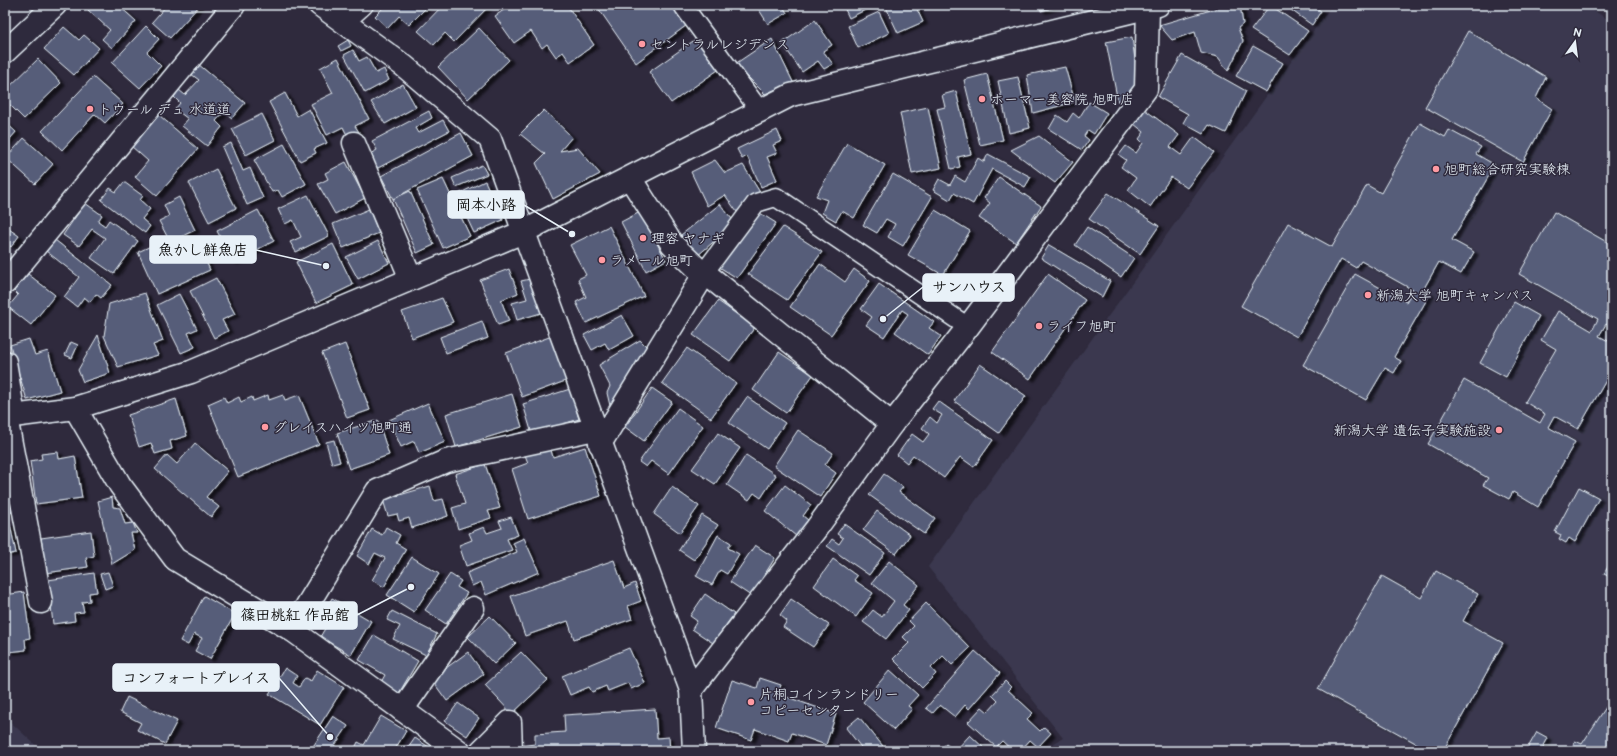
<svg xmlns="http://www.w3.org/2000/svg" width="1617" height="756" font-family="'Balsamiq Sans','Klee One',sans-serif">
  <style>
    .built { fill: #3b394f }
    .building { fill: #575d79; stroke: #e8f1f8; filter: url(#shadow) }
    .lines { fill: none; stroke-linecap: round; stroke-linejoin: round }
    .service-casing { stroke: #e8f1f8; stroke-width: 21 }
    .minor-casing { stroke: #e8f1f8; stroke-width: 25 }
    .service { stroke: #2f2a3d; stroke-width: 18 }
    .minor { stroke: #2f2a3d; stroke-width: 22 }
    .poi-dot { fill: #ff9aa2; stroke: #2f2a3d; stroke-width: 1.5 }
    .labels { text-anchor: middle; stroke-width: 3; stroke-linejoin: round; paint-order: stroke }
    .poi-label { font-size: 14px; fill: #e8f1f8; stroke: #2f2a3d; text-anchor: start }
    .leader { fill: none; stroke: #e8f1f8; stroke-width: 1.5 }
    .callout-dot { fill: #e8f1f8; stroke: #2f2a3d; stroke-width: 1.5 }
    .callout { fill: #e8f1f8; stroke: #e8f1f8; stroke-width: 1.5 }
    .callout-label { font-size: 15px; text-anchor: middle; font-weight: bold; fill: #111 }
  </style>
  <defs>
    <filter id="shadow"><feDropShadow dx="4.5" dy="2.5" stdDeviation="1" flood-color="#0009"/></filter>
  </defs>
  <rect width="100%" height="100%" fill="#2f2a3d"/>
  <filter id="ink" filterUnits="userSpaceOnUse"><feTurbulence type="fractalNoise" baseFrequency=".025" numOctaves="2"/><feDisplacementMap in="SourceGraphic" scale="8" xChannelSelector="R" yChannelSelector="G"/><feConvolveMatrix kernelMatrix="1 2 1 2 8 2 1 2 1" color-interpolation-filters="sRGB"/></filter>
  <g filter="url(#ink)">
    <g class="built">
      <path d="M1332,5H1585L1612,22V751H1041L1063,738L928,567Z"/>
      <path d="M5,717L42,751H5Z"/>
    </g>
    <g class="building">
      <path d="M93,5H118L136,21L112,48L102,39L110,30L88,10Z"/>
      <path d="M167,5H197L199,6L170,38L152,22Z"/>
      <path d="M386,5H429L409,25L399,16L388,28L375,16Z"/>
      <path d="M443,5H486L488,7L454,42L445,33L434,45L418,31Z"/>
      <path d="M511,5H567L594,45L570,62L563,52L556,57L547,44L542,48L531,31L514,43L495,16Z"/>
      <path d="M596,5H657L659,8L663,5H671L687,25L636,63Z"/>
      <path d="M756,5H782L787,13L768,24Z"/>
      <path d="M843,5H875L849,18Z"/>
      <path d="M885,5H915L923,22L898,33Z"/>
      <path d="M1039,5H1061L1041,11Z"/>
      <path d="M1228,5H1240L1243,24L1238,28L1243,41L1228,71L1218,57L1201,53L1195,32L1172,40L1159,25Z"/>
      <path d="M1270,5L1308,31L1290,55L1251,30Z"/>
      <path d="M1284,5H1311L1321,11L1312,25Z"/>
      <path d="M879,12L889,33L858,48L848,26Z"/>
      <path d="M815,20L832,45L823,51L833,64L824,69L818,61L802,72L782,43Z"/>
      <path d="M146,26L159,39L147,52L161,66L140,88L112,63Z"/>
      <path d="M64,27L79,40L84,35L99,48L74,75L44,49Z"/>
      <path d="M479,28L509,60L468,99L438,67Z"/>
      <path d="M1468,31L1546,77L1536,98L1552,109L1523,162L1425,107Z"/>
      <path d="M1132,37L1138,83L1118,102L1106,42Z"/>
      <path d="M696,39L718,70L671,103L649,72Z"/>
      <path d="M772,39L793,82L765,94L735,64Z"/>
      <path d="M348,40L351,46L341,51L338,46Z"/>
      <path d="M1253,46L1283,63L1266,92L1236,76Z"/>
      <path d="M353,50L359,61L367,57L376,73L384,69L389,80L365,93L344,55Z"/>
      <path d="M1182,55L1246,91L1226,133L1209,125L1203,134L1183,123L1188,114L1158,97Z"/>
      <path d="M338,58L369,119L355,126L359,132L348,137L343,127L327,135L311,104L333,93L320,68Z"/>
      <path d="M38,59L61,83L24,119L5,100V91Z"/>
      <path d="M198,64L245,103L232,118L224,112L216,121L222,127L207,146L182,126L188,119L175,109L180,103L174,97L179,90L185,95L199,80L191,74Z"/>
      <path d="M1065,67L1075,102L1033,113L1027,75Z"/>
      <path d="M987,74L1003,140L980,145L964,80Z"/>
      <path d="M93,77L123,104L105,123L95,114L62,150L42,131Z"/>
      <path d="M1018,77L1030,128L1009,133L998,81Z"/>
      <path d="M403,84L416,107L385,124L371,102Z"/>
      <path d="M956,91L971,154L958,157L960,167L951,169L937,109L945,107L942,95Z"/>
      <path d="M285,93L297,116L309,109L327,143L314,149L316,153L300,161L269,102Z"/>
      <path d="M1089,102L1107,113L1094,134L1088,130L1084,136L1089,140L1082,150L1049,129L1057,115L1067,122L1073,113L1079,118Z"/>
      <path d="M928,107L941,168L912,174L900,113Z"/>
      <path d="M1144,109L1179,135L1170,147L1181,155L1194,137L1214,152L1187,188L1171,177L1150,207L1128,190L1136,178L1121,167L1126,160L1119,155L1126,146L1136,153L1143,143L1139,139L1144,132L1134,124Z"/>
      <path d="M544,110L572,137L560,151L578,148L600,174L553,199L536,163L545,154L520,134Z"/>
      <path d="M429,111L432,118L415,128L418,133L443,120L449,131L376,169L368,155L377,150L372,141Z"/>
      <path d="M262,114L275,140L246,155L232,129Z"/>
      <path d="M159,115L198,149L157,196L135,177L148,161L131,146Z"/>
      <path d="M5,122L16,132L5,145Z"/>
      <path d="M1420,123L1445,137L1449,130L1481,147L1476,154L1495,165L1452,240L1474,252L1461,274L1439,262L1423,290L1430,294L1394,357L1401,361L1394,373L1385,368L1366,400L1303,365L1355,274L1406,302L1413,290L1361,261L1356,268L1341,259L1297,337L1241,306L1288,223L1332,247L1367,185L1381,193Z"/>
      <path d="M777,130L782,141L773,145L777,153L767,157L777,180L761,187L747,156L742,159L737,149Z"/>
      <path d="M461,133L473,156L393,199L381,176Z"/>
      <path d="M1039,136L1073,162L1055,183L1011,150Z"/>
      <path d="M24,138L53,164L35,184L6,158Z"/>
      <path d="M231,143L243,171L250,168L263,198L247,205L222,147Z"/>
      <path d="M847,143L885,165L854,218L842,211L836,221L822,213L827,200L816,196Z"/>
      <path d="M284,144L306,184L282,197L278,190L272,192L254,160Z"/>
      <path d="M988,154L1031,177L1025,187L992,169L973,204L954,193L950,200L933,190L939,179L950,185L955,176L965,182L978,158L984,162Z"/>
      <path d="M715,160L725,173L743,165L761,194L746,200L739,215L725,195L707,206L691,172Z"/>
      <path d="M346,162L365,198L335,214L318,184L328,179L325,173Z"/>
      <path d="M482,165L487,174L456,187L452,178Z"/>
      <path d="M216,169L236,208L209,222L189,183Z"/>
      <path d="M893,174L932,197L903,246L888,237L895,224L886,219L877,233L863,225Z"/>
      <path d="M999,177L1041,206L1016,243L979,218L990,203L984,198Z"/>
      <path d="M443,179L470,236L443,248L417,190Z"/>
      <path d="M485,181L503,220L474,233L456,195Z"/>
      <path d="M124,182L143,196L140,200L150,209L142,219L150,226L145,233L101,200L110,188L116,192Z"/>
      <path d="M410,191L434,245L417,253L393,199Z"/>
      <path d="M1108,193L1159,226L1140,254L1089,219Z"/>
      <path d="M308,195L329,236L296,252L290,242L301,237L293,220L285,224L278,209Z"/>
      <path d="M179,197L195,230L170,242L159,221L169,216L164,205Z"/>
      <path d="M85,203L102,215L98,221L105,226L109,220L138,241L114,274L91,258L105,238L92,229L79,246L63,235Z"/>
      <path d="M720,204L735,223L696,257L681,235Z"/>
      <path d="M369,209L379,233L343,248L333,224Z"/>
      <path d="M258,210L274,241L233,262L217,231Z"/>
      <path d="M755,210L776,223L737,278L716,265Z"/>
      <path d="M935,210L970,231L943,275L908,255Z"/>
      <path d="M640,212L666,260L646,271L621,222Z"/>
      <path d="M1554,212L1612,245V327L1606,324L1599,336L1612,343V370L1578,429L1554,416L1548,427L1575,442L1538,507L1513,492L1509,499L1483,485L1488,478L1428,444L1464,380L1540,423L1545,414L1525,402L1556,349L1541,340L1558,311L1592,331L1598,319L1519,274Z"/>
      <path d="M609,226L644,296L586,323L576,302L586,297L578,279L586,275L570,245Z"/>
      <path d="M6,227L19,236L11,247L5,242Z"/>
      <path d="M783,227L822,252L787,300L748,274Z"/>
      <path d="M1087,227L1134,258L1121,277L1075,245Z"/>
      <path d="M55,240L112,285L101,298L96,294L90,302L84,297L77,307L64,297L79,277L46,251Z"/>
      <path d="M378,241L389,263L358,279L346,257Z"/>
      <path d="M198,244L210,270L157,294L138,252L151,246L155,255L166,250L169,257Z"/>
      <path d="M333,244L353,285L316,303L296,262Z"/>
      <path d="M1049,245L1110,281L1102,297L1041,258Z"/>
      <path d="M820,264L845,282L854,269L870,281L831,335L790,307Z"/>
      <path d="M509,269L518,293L501,300L509,321L498,325L480,280Z"/>
      <path d="M28,274L55,295L31,325L8,307L18,295L14,291Z"/>
      <path d="M1048,274L1085,300L1030,379L992,352Z"/>
      <path d="M216,278L235,314L222,320L228,331L214,338L190,291Z"/>
      <path d="M530,279L541,313L517,320L512,303L527,299L521,281Z"/>
      <path d="M879,284L934,322L929,328L941,336L928,355L895,332L908,314L902,310L884,337L866,325L872,317L861,309Z"/>
      <path d="M145,293L163,341L153,345L158,355L118,367L104,336L109,304Z"/>
      <path d="M179,294L197,329L188,333L195,347L181,353L157,305Z"/>
      <path d="M442,298L453,322L412,338L402,312Z"/>
      <path d="M718,301L755,327L730,361L693,335Z"/>
      <path d="M1514,302L1539,316L1506,377L1480,363Z"/>
      <path d="M622,315L634,336L609,350L605,343L592,350L584,335Z"/>
      <path d="M482,321L488,338L446,353L440,337Z"/>
      <path d="M98,335L110,373L83,382L78,370Z"/>
      <path d="M552,336L568,380L522,397L506,353Z"/>
      <path d="M29,339L35,355L48,351L60,391L27,400L10,345Z"/>
      <path d="M640,340L648,348L611,410L607,393L610,386L599,365Z"/>
      <path d="M71,342L78,345L72,358L65,355Z"/>
      <path d="M345,344L370,410L347,418L322,353Z"/>
      <path d="M687,348L736,383L711,418L662,383Z"/>
      <path d="M779,352L813,375L786,413L753,390Z"/>
      <path d="M980,364L1026,396L999,433L954,401Z"/>
      <path d="M652,388L672,402L644,441L625,427Z"/>
      <path d="M570,389L579,419L532,434L523,404Z"/>
      <path d="M512,394L522,427L456,447L446,414Z"/>
      <path d="M268,395L269,400L283,395L285,400L299,395L319,444L238,477L208,404L224,397L227,403L239,397L241,402L252,397L253,401Z"/>
      <path d="M747,397L785,423L767,449L729,423Z"/>
      <path d="M176,399L187,436L170,441L172,449L155,454L151,443L139,447L128,415Z"/>
      <path d="M938,401L993,440L974,467L960,457L944,478L913,455L907,463L897,455L912,434L923,442L929,434L922,428L930,417L937,423L942,415L932,409Z"/>
      <path d="M428,403L445,442L419,453L414,441L401,447L389,420Z"/>
      <path d="M678,408L703,426L669,474L651,461L646,467L639,462Z"/>
      <path d="M378,420L389,455L349,469L337,433Z"/>
      <path d="M798,430L833,453L825,465L836,473L820,497L774,466Z"/>
      <path d="M718,433L740,448L715,484L692,469Z"/>
      <path d="M334,440L340,462L332,464L326,442Z"/>
      <path d="M195,443L228,471L206,497L219,507L211,517L155,469L167,455L177,464Z"/>
      <path d="M550,447L553,457L585,447L601,496L528,519L512,469L528,463L525,455Z"/>
      <path d="M58,452L59,459L75,456L82,498L36,504L30,461L42,459L41,454Z"/>
      <path d="M746,455L776,475L761,498L754,493L749,500L727,485Z"/>
      <path d="M485,464L500,508L488,511L491,518L458,529L452,508L465,504L455,474Z"/>
      <path d="M884,474L903,487L899,492L935,518L924,534L869,495Z"/>
      <path d="M5,475L12,512L5,514Z"/>
      <path d="M785,485L811,505L803,516L808,520L796,536L765,511Z"/>
      <path d="M430,486L434,501L443,499L448,516L412,528L409,518L399,521L397,514L388,516L383,500Z"/>
      <path d="M672,487L699,506L680,533L654,514Z"/>
      <path d="M1579,487L1599,498L1575,542L1569,538L1566,543L1559,539L1561,535L1555,532Z"/>
      <path d="M112,497L113,507L120,508L125,524L133,523L137,533H131L135,550L112,564L98,501Z"/>
      <path d="M877,511L910,535L896,554L863,530Z"/>
      <path d="M702,515L718,525L694,560L679,550Z"/>
      <path d="M511,517L518,535L507,539L512,550L466,566L459,545L472,540L469,533L484,527L487,533L502,528L499,521Z"/>
      <path d="M10,524L16,553L5,555V525Z"/>
      <path d="M844,524L885,553L869,575L827,546L832,539L839,544L843,538L837,534Z"/>
      <path d="M386,527L400,535L396,543L406,549L384,587L372,580L385,558L375,553L369,564L357,556L372,529L382,535Z"/>
      <path d="M91,531L94,556L86,558L88,567L46,573L41,538Z"/>
      <path d="M718,535L731,543L728,548L739,554L727,574L720,570L712,585L696,576Z"/>
      <path d="M524,538L539,572L486,595L481,582L472,586L467,573L517,552L513,543Z"/>
      <path d="M755,545L775,558L751,596L730,582Z"/>
      <path d="M412,557L439,574L414,612L387,595Z"/>
      <path d="M833,559L857,576L854,580L873,593L856,617L814,586Z"/>
      <path d="M1612,559V578L1604,574Z"/>
      <path d="M614,560L624,588L635,583L641,601L628,606L632,619L574,639L568,621L525,636L511,596Z"/>
      <path d="M889,561L919,585L903,605L909,610L886,639L863,622L873,610L882,617L894,601L872,583Z"/>
      <path d="M1436,571L1478,594L1463,621L1503,643L1443,751H1430L1318,689L1382,576L1421,598Z"/>
      <path d="M108,572L113,586L105,589L100,574Z"/>
      <path d="M94,573L97,592L89,593L90,601L82,602L84,612L74,613L75,621L53,624L48,580Z"/>
      <path d="M450,574L461,581L457,587L467,593L446,624L425,610Z"/>
      <path d="M24,592L30,638L25,639L26,650L9,652L8,644H5V595Z"/>
      <path d="M705,594L734,614L713,643L692,629L697,621L690,616Z"/>
      <path d="M204,596L235,614L210,659L195,651L202,638L194,634L188,645L180,641Z"/>
      <path d="M332,598L371,621L351,655L320,637L327,625L319,620Z"/>
      <path d="M791,599L829,625L813,647L783,627L787,621L780,615Z"/>
      <path d="M926,603L970,648L952,665L943,656L931,668L936,674L922,688L893,659L909,643L903,637L914,626L909,621Z"/>
      <path d="M392,611L437,634L426,655L393,639L400,626L387,620Z"/>
      <path d="M490,616L516,643L494,664L468,637Z"/>
      <path d="M374,635L418,661L399,693L381,682L385,675L359,660Z"/>
      <path d="M629,648L645,683L631,689L628,683L608,691L606,686L592,692L589,687L570,695L562,676Z"/>
      <path d="M975,651L1000,673L969,709L965,705L955,717L940,705L933,713L926,708Z"/>
      <path d="M468,652L484,674L447,701L431,679Z"/>
      <path d="M521,652L548,680L512,714L485,685Z"/>
      <path d="M285,668L297,676L293,683L299,687L305,678L311,681L317,670L344,687L320,725L269,694Z"/>
      <path d="M890,670L918,695L908,706L912,709L894,730L863,702Z"/>
      <path d="M760,678L781,685L778,694L836,714L826,745L792,733L789,741L755,729L751,740L716,728L732,680L757,688Z"/>
      <path d="M1005,681L1011,687L1008,690L1033,713L1027,719L1040,731L1044,727L1051,733L1038,747L1030,740L1020,751H1013L1002,741L996,747L968,722L982,707L988,712L998,701L992,695Z"/>
      <path d="M127,697L177,721L165,744L137,730L141,723L120,712Z"/>
      <path d="M1612,698V751H1570L1575,741L1582,744Z"/>
      <path d="M458,703L479,718L467,736L445,721Z"/>
      <path d="M655,709L657,738L669,737L670,751H520L519,746L535,744V734L565,732L564,715Z"/>
      <path d="M333,716L348,726L333,748L337,751H310Z"/>
      <path d="M381,716L406,731L394,751L354,750L358,742L364,745Z"/>
      <path d="M859,717L887,751H864L846,728Z"/>
      <path d="M1537,732L1548,738L1541,751H1526Z"/>
      <path d="M970,735L987,751H938L946,744L955,751Z"/>
      <path d="M415,738L435,751H406Z"/>
      <path d="M758,748L759,751H745V749Z"/>
    </g>
    <g class="lines">
      <defs>
        <g id="service">
          <path d="M685,5L684,7L760,111"/>
          <path d="M344,23L364,5"/>
          <path d="M703,274L756,203L776,197L968,327"/>
        </g>
        <g id="minor">
          <path d="M320,5L404,66L490,139L691,690L816,529L892,424L968,327L1146,89L1148,7"/>
          <path d="M5,52L55,5"/>
          <path d="M354,143L411,279"/>
          <path d="M630,178L672,244L703,274L705,273L892,424"/>
          <path d="M5,283L234,5"/>
          <path d="M5,362L14,416"/>
          <path d="M75,408L120,485L175,559L292,630L459,751"/>
          <path d="M5,417L75,408L191,372L523,232L791,95L1158,5"/>
          <path d="M6,417L41,602"/>
          <path d="M600,444L705,273"/>
          <path d="M292,630L377,491L446,461L595,429"/>
          <path d="M691,690L694,751"/>
          <path d="M402,710L473,608"/>
          <path d="M481,751L510,722L511,751"/>
        </g>
      </defs>
      <use href="#service" class="service-casing"/>
      <use href="#minor" class="minor-casing"/>
      <use href="#service" class="service"/>
      <use href="#minor" class="minor"/>
    </g>
  </g>
  <g class="poi-dot">
    <circle cx="642" cy="44" r="4"/>
    <circle cx="982" cy="99" r="4"/>
    <circle cx="90" cy="109" r="4"/>
    <circle cx="1436" cy="169" r="4"/>
    <circle cx="643" cy="238" r="4"/>
    <circle cx="602" cy="260" r="4"/>
    <circle cx="1368" cy="295" r="4"/>
    <circle cx="1039" cy="326" r="4"/>
    <circle cx="265" cy="427" r="4"/>
    <circle cx="1499" cy="430" r="4"/>
    <circle cx="751" cy="702" r="4"/>
  </g>
  <g class="labels">
    <g class="poi-label">
      <text x="650" y="49">セントラルレジデンス</text>
      <text x="990" y="104">ホーマー美容院 旭町店</text>
      <text x="98" y="114">トウール デュ 水道道</text>
      <text x="1444" y="174">旭町総合研究実験棟</text>
      <text x="651" y="243">理容 ヤナギ</text>
      <text x="610" y="265">ラメール旭町</text>
      <text x="1376" y="300">新潟大学 旭町キャンパス</text>
      <text x="1047" y="331">ライフ旭町</text>
      <text x="273" y="432">グレイスハイツ旭町通</text>
      <text x="1491" y="435" text-anchor="end">新潟大学 遺伝子実験施設</text>
      <text x="759" y="699">片桐コインランドリー<tspan x="759" dy="16">コピーセンター</tspan></text>
    </g>
  </g>
  <path class="leader" d="M572 234L524 205M326 266L256 250M883 319L923 287M411 587L357 615M330 737L279 678"/>
  <g class="callout-dot">
    <circle cx="572" cy="234" r="4"/>
    <circle cx="326" cy="266" r="4"/>
    <circle cx="883" cy="319" r="4"/>
    <circle cx="411" cy="587" r="4"/>
    <circle cx="330" cy="737" r="4"/>
  </g>
  <g class="callout">
    <rect x="448" y="191" width="76" height="27" rx="4"/>
    <rect x="150" y="236" width="106" height="27" rx="4"/>
    <rect x="923" y="274" width="91" height="27" rx="4"/>
    <rect x="232" y="602" width="125" height="27" rx="4"/>
    <rect x="113" y="664" width="166" height="27" rx="4"/>
  </g>
  <g class="callout-label">
    <text x="486" y="210">岡本小路</text>
    <text x="203" y="255">魚かし鮮魚店</text>
    <text x="969" y="292">サンハウス</text>
    <text x="295" y="620">篠田桃紅 作品館</text>
    <text x="196" y="683">コンフォートプレイス</text>
  </g>
  <rect width="1617" height="756" fill="none" stroke="#2f2a3d" stroke-width="20"/>
  <rect x="10" y="10" width="1597" height="736" fill="none" stroke="#e8f1f8" stroke-width="1.5" filter="url(#ink)"/>
  <g transform="translate(1575 42) rotate(14)" stroke="#2f2a3d" stroke-width="3" paint-order="stroke">
  <path d="M0-3L7 15L0 10L-7 15Z" fill="#e8f1f8"/>
  <text y="-6" font-size="11" font-weight="bold" text-anchor="middle" fill="#e8f1f8">N</text>
  </g>
</svg>
